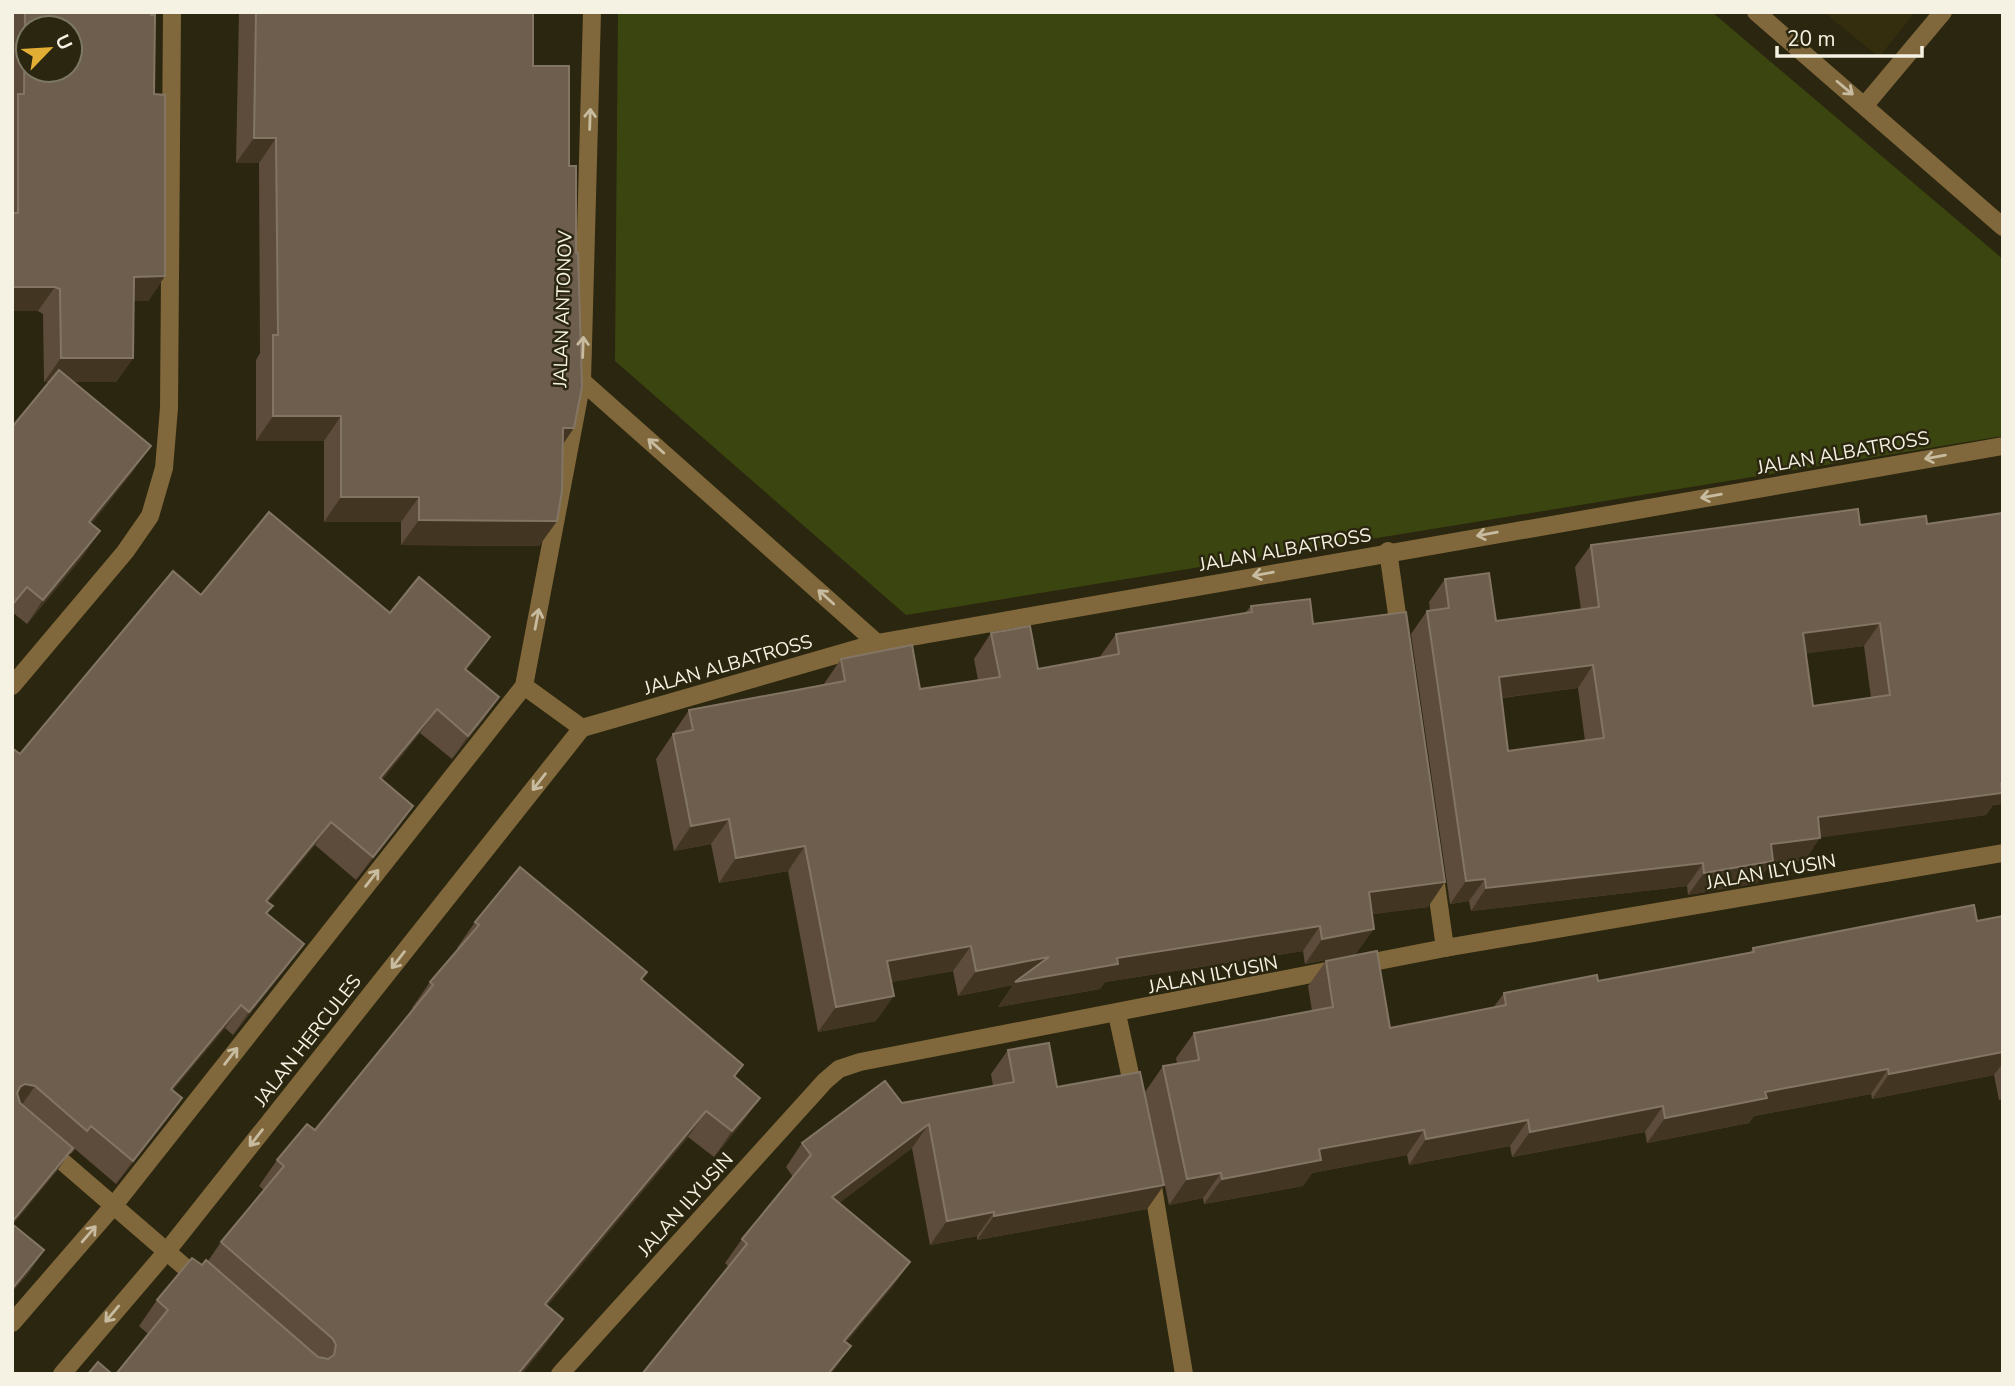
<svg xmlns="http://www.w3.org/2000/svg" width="2015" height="1386" font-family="'Nunito Sans',sans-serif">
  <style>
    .built { fill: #352e0e }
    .green { fill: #3b4510 }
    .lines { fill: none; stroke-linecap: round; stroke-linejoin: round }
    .service { stroke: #81683c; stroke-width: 18 }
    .wall { fill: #5d4c3b; fill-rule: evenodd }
    .shaded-wall { fill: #423622 }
    .building { fill: #6e5e4d; stroke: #837564; stroke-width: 2; fill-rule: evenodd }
    .oneway { stroke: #c7bba0 }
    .labels { text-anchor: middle; stroke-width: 5; stroke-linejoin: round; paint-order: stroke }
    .street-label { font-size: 19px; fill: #f5f2e3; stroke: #2b260f }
  </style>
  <rect width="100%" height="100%" fill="#2b260f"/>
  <path class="built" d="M1824,12H1915L1879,57Z"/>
  <path class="green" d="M618,12H1712L2003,259V436L906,615L615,361Z"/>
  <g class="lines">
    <g class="service">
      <path d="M1756,12L2003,227"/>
      <path d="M1865,105L1943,12"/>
      <path d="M582,381L877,643"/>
      <path d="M1388,551L1400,635"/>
      <path d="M12,686L125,552L150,516L164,468L169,408L172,12"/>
      <path d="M524,686L582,728"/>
      <path d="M582,728L877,643L2003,446"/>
      <path d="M1434,870L1445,948"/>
      <path d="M1117,1014L1135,1097"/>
      <path d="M12,1118L202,1282"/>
      <path d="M1151,1175L1184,1374"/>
      <path d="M12,1323L115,1204L524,686L582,381L592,12"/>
      <path d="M62,1374L167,1251L582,728"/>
      <path d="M560,1374L825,1081L839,1069L860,1062L1445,948L2003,853"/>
    </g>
  </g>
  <g class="wall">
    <path d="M12,12H151L154,94L165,276L148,301H134L133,358L116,382H74L134,470L91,524L84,555L27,624L12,612V427L49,382H44L43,314L38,311H12Z"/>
    <path d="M239,12H533V66L563,445L557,521L539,546L401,545V522H324V441H256V360L260,353L259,163H236Z"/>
    <path d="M269,512L390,613L419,577L490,637L466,670L499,697L483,720L452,759L420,733L382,780L413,806L397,829L356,880L315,845L268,902L273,906L267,914L304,944L287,967L233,1035L225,1028L173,1090L182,1098L166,1121L116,1184L75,1149L71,1154L69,1153L56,1172L13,1224L44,1250L28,1274L12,1292V748L20,754L173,571L201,595Z"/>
    <path d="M2003,513V804L1993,805L1986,815L1820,837L1805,860L1770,864L1757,883L1688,895L1687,886L1471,911L1469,901L1450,904L1411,634L1427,611H1430L1429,602L1445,579L1496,621L1581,610L1575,567L1591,545L1860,525L1927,524ZM1864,646L1871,698L1813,706L1806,653ZM1578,688L1585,741L1508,751L1502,698Z"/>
    <path d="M1251,606L1313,624L1428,907L1372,914L1356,954L1305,964L1303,951L1105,982L1100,989L998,1007L1013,985L958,996L953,971L891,982L876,1021L818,1032L788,871L719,883L711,844L674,851L656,759L689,710L823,685L841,659L920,689L978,680L974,659L991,633L1038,669L1099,658L1116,634L1245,613Z"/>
    <path d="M2003,916V1099L1999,1100L1994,1075L1872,1099L1871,1094L1754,1116L1749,1123L1647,1143L1645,1132L1512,1157L1510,1146L1409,1165L1407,1155L1312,1173L1303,1186L1204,1204L1203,1198L1169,1205L1145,1092L1163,1066L1177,1064L1176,1058L1194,1033L1312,1011L1308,986L1326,961L1390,1028L1493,1008L1504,993L1598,981L1750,953L1753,948L1977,921Z"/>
    <path d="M475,922L647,972L641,980L743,1065L735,1077L760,1098L741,1124L714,1157L688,1137L547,1306L563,1319L545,1345L522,1374H116L148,1334L139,1326L157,1300L208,1261L221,1242L264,1190L259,1186L277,1160L315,1130L413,1009L412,1008L430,982L458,949L457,948Z"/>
    <path d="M1008,1050L1057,1087L1164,1185L1147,1209L977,1240V1236L930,1245L912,1148L839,1203L910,1262L893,1286L846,1342L851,1346L831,1374H642L728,1266L725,1263L742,1239L793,1177L786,1167L802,1143L902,1103L993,1086L991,1074Z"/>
  </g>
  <g class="shaded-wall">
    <path d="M254,138H276L259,163H236Z"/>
    <path d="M165,276L148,301H117L134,277Z"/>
    <path d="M12,287H55L38,311H12Z"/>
    <path d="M61,358H133L116,382H44Z"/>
    <path d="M273,416H341L324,441H256Z"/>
    <path d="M563,428H574L557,453Z"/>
    <path d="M151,446L134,470L73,546L89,522Z"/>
    <path d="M341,497H419L401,522H324Z"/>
    <path d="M419,520L557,521L539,546L401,545Z"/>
    <path d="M100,531L84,555L27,624L43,600Z"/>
    <path d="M1880,623L1864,646L1787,656L1803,633Z"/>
    <path d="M490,637L474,661L449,692L465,669Z"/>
    <path d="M1593,665L1578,688L1483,700L1499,677Z"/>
    <path d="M499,697L483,720L452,759L468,736Z"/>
    <path d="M437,709L420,733L364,802L380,778Z"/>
    <path d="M2003,784V804L1993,805L1986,815L1810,839L1820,838L1805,860L1770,864L1757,883L1688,895L1704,873L1771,844L1818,817Z"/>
    <path d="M413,806L397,829L356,880L373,857Z"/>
    <path d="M729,819L711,844L674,851L691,826Z"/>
    <path d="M331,822L315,845L250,924L266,901Z"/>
    <path d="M805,846L788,871L719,883L736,858Z"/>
    <path d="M1703,863L1687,886L1471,911L1486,888Z"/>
    <path d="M1485,879L1469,901L1450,904L1466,881Z"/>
    <path d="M1445,882L1428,907L1352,917L1369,892Z"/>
    <path d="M1320,926L1303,951L1105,982L1100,989L998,1007L1013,985L958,996L976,971L1049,957L1117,958Z"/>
    <path d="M1374,929L1356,954L1305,964L1322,939Z"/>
    <path d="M304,944L287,967L233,1035L249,1012Z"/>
    <path d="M971,946L953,971L870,986L887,961Z"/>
    <path d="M894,996L876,1021L818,1032L836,1007Z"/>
    <path d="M241,1005L225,1028L155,1112L171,1089Z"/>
    <path d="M2003,1052V1063L1994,1075L1872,1099L1889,1074Z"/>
    <path d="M1888,1069L1871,1094L1754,1116L1749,1123L1647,1143L1665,1118L1765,1092Z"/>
    <path d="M25,1084L35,1086L19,1109L12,1098L20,1087Z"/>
    <path d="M182,1098L166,1121L116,1184L133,1161Z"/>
    <path d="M760,1098L741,1124L714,1157L732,1131Z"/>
    <path d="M1663,1106L1645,1132L1512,1157L1530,1132Z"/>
    <path d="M706,1111L688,1137L527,1330L545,1304Z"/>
    <path d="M1528,1120L1510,1146L1409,1165L1426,1139Z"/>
    <path d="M929,1124L912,1148L815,1221L832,1197Z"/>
    <path d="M1424,1130L1407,1155L1312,1173L1303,1186L1204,1204L1222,1179L1319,1149Z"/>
    <path d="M73,1148L56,1172L12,1226V1222Z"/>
    <path d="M1221,1173L1203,1198L1169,1205L1187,1179Z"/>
    <path d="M1164,1185L1147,1209L977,1240L994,1216Z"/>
    <path d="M994,1212L977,1236L930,1245L947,1221Z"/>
    <path d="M44,1250L28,1274L12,1292V1289Z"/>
    <path d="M910,1262L893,1286L828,1365L844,1341Z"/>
    <path d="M563,1319L545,1345L522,1374H518Z"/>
    <path d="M851,1346L831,1374H828Z"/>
  </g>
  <g class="building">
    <path d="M25,12H151V15H155L154,94L165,95V276L134,277L133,358H61L60,289L55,287H12V213H18V94H24ZM28,28H70V70H28Z"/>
    <path d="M256,12H533V66H569V166H576V253H578L582,387L574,428H563L562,491L557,521L419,520V497H341V416H273V335H278L276,138H254Z"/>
    <path d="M59,370L151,446L89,522L100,531L43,600L27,587L12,605V427Z"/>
    <path d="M1858,509L1860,525L1926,516L1927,524L2003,513V784H2001L2002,793L1818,817L1820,838L1771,844L1773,861L1704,873L1703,863L1486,888L1485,879L1466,881L1427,611L1449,608L1445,579L1489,573L1496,621L1599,607L1591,545ZM1880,623L1890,695L1813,706L1803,633ZM1593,665L1604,738L1508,751L1499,677Z"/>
    <path d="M269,512L390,613L419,577L490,637L465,669L499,697L468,736L437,709L380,778L413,806L373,857L331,822L266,901L273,906L266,913L304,944L249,1012L241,1005L171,1089L182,1098L133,1161L91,1126L87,1131L35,1086L25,1084L20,1087L17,1093L20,1103L73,1148L12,1222V748L20,754L173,571L201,595Z"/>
    <path d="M1310,599L1313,624L1406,612L1445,882L1369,892L1374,929L1322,939L1320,926L1117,958L1118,964L1015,982L1049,957L976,971L971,946L887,961L894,996L836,1007L805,846L736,858L729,819L691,826L673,734L693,730L689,710L845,681L841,659L912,645L920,689L1000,677L991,633L1030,626L1038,669L1119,654L1116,634L1252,612L1251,606Z"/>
    <path d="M520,867L647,972L641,979L743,1065L734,1076L760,1098L732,1131L706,1111L545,1304L563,1319L518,1374H116L168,1310L157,1300L192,1258L202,1265L206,1260L318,1357L328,1359L334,1355L336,1345L333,1339L221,1242L284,1166L277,1160L307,1124L315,1130L433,985L430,982L479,925L475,922Z"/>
    <path d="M1974,905L1977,921L2003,916V1052L1889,1074L1888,1069L1765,1092L1767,1098L1665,1118L1663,1106L1530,1132L1528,1120L1426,1139L1424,1130L1319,1149L1321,1160L1222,1179L1221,1173L1187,1179L1163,1066L1199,1060L1194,1033L1333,1007L1326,961L1377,951L1390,1028L1506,1005L1504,993L1597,975L1598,981L1754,952L1753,948Z"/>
    <path d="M1049,1043L1057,1087L1140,1072L1164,1185L994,1216V1212L947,1221L929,1124L832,1197L910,1262L844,1341L851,1346L828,1374H642L747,1244L742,1239L811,1155L802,1143L885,1081L902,1103L1014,1082L1008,1050Z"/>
    <path d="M12,1224L44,1250L12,1289Z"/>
    <path d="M98,1362L112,1374H88Z"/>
  </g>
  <defs><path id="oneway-shaft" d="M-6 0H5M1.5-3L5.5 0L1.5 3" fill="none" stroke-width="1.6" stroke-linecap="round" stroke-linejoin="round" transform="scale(1.75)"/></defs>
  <g class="oneway">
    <use href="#oneway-shaft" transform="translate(1845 88) rotate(40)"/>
    <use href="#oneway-shaft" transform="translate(590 119) rotate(-88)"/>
    <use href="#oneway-shaft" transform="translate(583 347) rotate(-88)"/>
    <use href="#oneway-shaft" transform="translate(656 446) rotate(-138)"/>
    <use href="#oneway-shaft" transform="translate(1935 457) rotate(170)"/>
    <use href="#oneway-shaft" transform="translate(1711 496) rotate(170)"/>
    <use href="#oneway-shaft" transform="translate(1487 534) rotate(170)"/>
    <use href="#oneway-shaft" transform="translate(1263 574) rotate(170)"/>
    <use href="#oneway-shaft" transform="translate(826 597) rotate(-138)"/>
    <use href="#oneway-shaft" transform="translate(537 619) rotate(-79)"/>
    <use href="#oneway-shaft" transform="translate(539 782) rotate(128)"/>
    <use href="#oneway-shaft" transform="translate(372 878) rotate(-52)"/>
    <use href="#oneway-shaft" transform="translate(398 960) rotate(128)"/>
    <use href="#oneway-shaft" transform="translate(231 1056) rotate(-52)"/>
    <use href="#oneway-shaft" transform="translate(256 1138) rotate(128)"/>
    <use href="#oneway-shaft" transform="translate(89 1234) rotate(-49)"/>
    <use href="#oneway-shaft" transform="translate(112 1314) rotate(130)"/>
  </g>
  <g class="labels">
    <g class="street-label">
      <text transform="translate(562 309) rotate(-88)" y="7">JALAN ANTONOV</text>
      <text transform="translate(1843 452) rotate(-10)" y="7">JALAN ALBATROSS</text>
      <text transform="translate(1285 549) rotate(-10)" y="7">JALAN ALBATROSS</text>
      <text transform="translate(728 664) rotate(-16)" y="7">JALAN ALBATROSS</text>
      <text transform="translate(1771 871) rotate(-10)" y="7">JALAN ILYUSIN</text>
      <text transform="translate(1213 974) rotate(-11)" y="7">JALAN ILYUSIN</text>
      <text transform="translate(307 1040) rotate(-52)" y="7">JALAN HERCULES</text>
      <text transform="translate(685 1204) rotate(-48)" y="7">JALAN ILYUSIN</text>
    </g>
  </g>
  <rect width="2015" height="1386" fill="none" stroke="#f5f2e3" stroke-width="28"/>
  <g transform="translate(49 49) rotate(65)"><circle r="33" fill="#2b260f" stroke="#7c7864" stroke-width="2"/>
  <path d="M0-5L12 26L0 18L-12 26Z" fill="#e3ae34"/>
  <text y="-10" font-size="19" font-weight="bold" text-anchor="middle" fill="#f5f2e3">U</text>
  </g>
  <path d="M1777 46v10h145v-10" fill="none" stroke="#f5f2e3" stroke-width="3.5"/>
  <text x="1787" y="46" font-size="21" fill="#f5f2e3" stroke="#2b260f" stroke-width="5" paint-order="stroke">20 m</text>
</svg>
